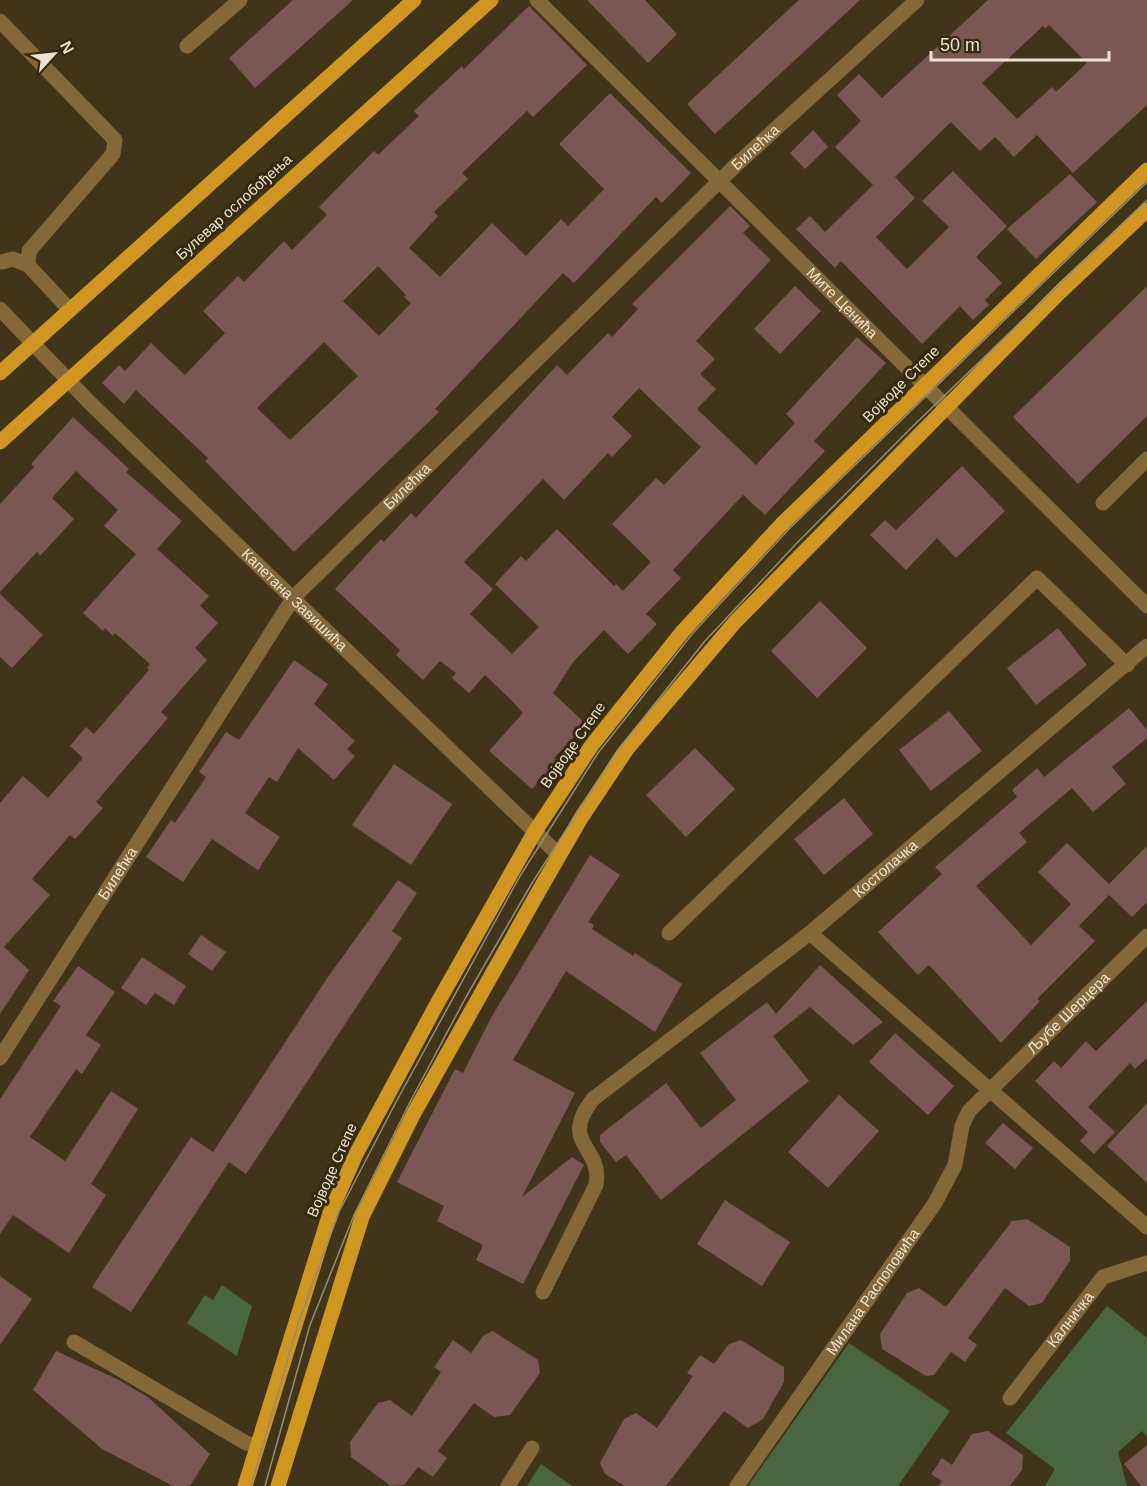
<svg xmlns="http://www.w3.org/2000/svg" width="1147" height="1486" font-family="Arial,sans-serif">
  <style>
    .green { fill: #49663e }
    .building { fill: #7a5654; fill-rule: evenodd }
    .lines { fill: none; stroke-linecap: round; stroke-linejoin: round }
    .minor { stroke: #846839; stroke-width: 15 }
    .major { stroke: #cf9620; stroke-width: 15 }
    .tram { stroke: #958c75; stroke-width: 1.5 }
    .labels { text-anchor: middle; stroke-width: 6; stroke-linejoin: round; paint-order: stroke }
    .street-label { font-size: 15px; fill: #ebe4d3; stroke: #362b0d }
  </style>
  <rect width="100%" height="100%" fill="#403518"/>
  <g class="green">
    <path d="M222,1285L252,1306L237,1356L187,1323L205,1295L213,1300Z"/>
    <path d="M1107,1306L1147,1338V1437L1142,1431L1118,1452L1127,1486H1045L1055,1469L1006,1433Z"/>
    <path d="M849,1343L950,1411L898,1486H748Z"/>
    <path d="M541,1464L572,1486H527Z"/>
  </g>
  <g class="building">
    <path d="M293,0H353L255,88L229,58Z"/>
    <path d="M587,0H645L677,34L648,63Z"/>
    <path d="M799,0H860L715,134L687,104Z"/>
    <path d="M988,0H1147V105L1073,173L1037,135L1014,157L995,137L980,151L951,122L895,177L915,198L876,237L907,269L949,227L922,201L953,171L1007,226L976,257L1002,283L985,300L989,305L973,320L960,306L922,344L841,261L835,268L796,229L810,216L825,232L873,185L835,147L861,121L837,95L859,74L882,98ZM1049,25L1087,63L1056,92L1052,87L1017,119L982,83L1043,26L1045,29Z"/>
    <path d="M529,6L587,65L533,117L527,111L462,173L468,179L434,212L438,216L409,248L440,277L492,223L526,256L561,219L568,226L604,189L559,144L610,93L691,173L662,203L656,197L574,283L563,273L435,409L439,412L294,552L205,461L208,458L136,390L124,404L102,383L119,365L125,371L151,343L185,375L225,333L203,311L238,276L244,282L284,241L292,250L327,215L319,207L374,151L378,155L419,116L414,111L462,66L464,69ZM378,266L406,295L404,297L411,303L379,336L343,301ZM324,342L358,376L290,440L257,408Z"/>
    <path d="M813,130L828,147L805,169L790,153Z"/>
    <path d="M1070,174L1097,202L1036,259L1007,229Z"/>
    <path d="M730,206L750,226L743,233L771,260L696,341L715,359L700,374L716,389L697,409L756,465L795,423L786,414L857,337L886,363L814,441L825,451L765,515L743,495L673,570L681,578L646,614L657,624L628,654L604,630L574,661L553,693L586,724L554,758L557,761L532,789L489,751L523,713L511,700L485,675L469,693L452,678L456,673L440,661L423,680L396,655L400,650L335,589L381,539L384,542L411,513L416,518L557,365L567,375L608,333L612,337L638,309L632,304ZM639,388L701,447L664,485L656,478L612,524L651,562L623,591L616,584L614,586L557,529L526,561L521,556L495,584L539,627L512,654L470,614L493,589L464,562L543,479L564,500L608,453L612,457L632,436L612,417Z"/>
    <path d="M795,286L821,311L780,354L754,329Z"/>
    <path d="M1147,286V416L1078,484L1013,417Z"/>
    <path d="M73,417L129,469L126,472L182,521L157,549L209,596L200,606L218,623L195,648L207,660L161,712L168,718L96,802L103,808L75,839L70,835L32,879L50,895L4,947L29,970L0,1014V803L23,776L48,798L83,758L70,746L86,727L94,734L149,670L147,668L150,664L115,633L113,636L105,628L103,631L83,613L136,554L104,526L118,510L76,471L52,498L74,519L40,556L37,552L0,592V504L34,467L31,464Z"/>
    <path d="M962,466L1005,511L956,558L937,538L906,570L870,535L885,520L896,530Z"/>
    <path d="M0,594L43,635L12,668L0,657Z"/>
    <path d="M820,601L867,648L817,698L771,651Z"/>
    <path d="M1058,628L1087,665L1036,705L1007,668Z"/>
    <path d="M294,660L328,684L314,704L355,741L347,749L355,756L334,780L298,748L277,782L269,777L245,813L280,837L258,870L212,839L183,882L146,857L171,820L175,823L206,777L199,772L226,732L239,740Z"/>
    <path d="M1129,708L1147,730V738L1112,767L1126,784L1093,812L1072,788L1019,833L1027,842L976,886L1031,945L1071,904L1038,872L1067,843L1109,884L1147,846V902L1132,917L1109,895L1079,926L1095,941L1037,999L1040,1001L1001,1043L929,965L918,975L878,932L942,874L935,867L1017,797L1012,790L1037,768L1044,777Z"/>
    <path d="M949,711L982,751L931,791L899,750Z"/>
    <path d="M695,748L735,789L686,837L646,795Z"/>
    <path d="M394,764L452,804L411,865L352,825Z"/>
    <path d="M844,798L873,834L824,875L794,839Z"/>
    <path d="M590,855L620,875L588,922L594,925L592,929L633,956L635,953L682,984L655,1032L566,971L513,1060L575,1093L522,1197L572,1157L584,1165L523,1284L476,1260L483,1245L437,1221L444,1206L397,1182L455,1069L463,1073L492,1016Z"/>
    <path d="M398,880L417,893L392,931L402,938L246,1174L229,1162L131,1312L92,1287L191,1137L213,1152L328,977Z"/>
    <path d="M201,935L226,952L212,971L188,954Z"/>
    <path d="M142,957L186,986L174,1005L155,993L146,1005L121,988Z"/>
    <path d="M820,965L883,1022L853,1045L810,1007L773,1036L809,1081L661,1200L626,1155L616,1162L600,1142V1135L666,1083L701,1128L736,1100L700,1053L767,1002L776,1014Z"/>
    <path d="M78,966L115,992L86,1035L101,1045L82,1074L76,1069L30,1137L65,1161L111,1091L138,1109L91,1184L106,1195L69,1253L13,1215L0,1234V1099L61,1006L53,1001Z"/>
    <path d="M1147,1001V1058L1135,1069L1130,1063L1088,1107L1115,1132L1094,1154L1080,1141L1088,1132L1035,1081L1054,1061L1061,1068L1086,1041L1096,1051Z"/>
    <path d="M895,1033L954,1086L928,1115L869,1062Z"/>
    <path d="M839,1095L879,1131L828,1188L788,1152Z"/>
    <path d="M1147,1103V1183L1107,1146Z"/>
    <path d="M1003,1123L1033,1148L1015,1169L985,1143Z"/>
    <path d="M725,1200L790,1242L762,1286L697,1244Z"/>
    <path d="M1027,1219L1070,1247V1261L1042,1303L1029,1306L1005,1288L968,1338L977,1345L965,1362L951,1352L934,1375L926,1376L882,1349L880,1334L907,1293L919,1288L946,1307L1012,1221Z"/>
    <path d="M0,1276L32,1299L0,1345Z"/>
    <path d="M493,1331L538,1360L540,1373L510,1415L494,1417L474,1403L438,1451L447,1458L433,1477L418,1467L404,1485L391,1486L351,1457L350,1442L378,1403L390,1400L412,1416L441,1372L434,1367L453,1340L471,1353L484,1335Z"/>
    <path d="M741,1340L784,1367V1382L763,1419L748,1428L724,1411L666,1486H625L605,1474L600,1463L624,1419L636,1413L657,1428L693,1376L687,1373L700,1355L714,1364L729,1344Z"/>
    <path d="M56,1351L119,1380L149,1398L210,1454L190,1486H173L102,1449L33,1390Z"/>
    <path d="M988,1431L1023,1455L1022,1470L1010,1486H938L942,1481L931,1474L942,1458L952,1465L972,1434Z"/>
    <path d="M1147,1445V1486H1141L1124,1464Z"/>
  </g>
  <g class="lines">
    <g class="minor">
      <path id="s1" d="M537,0L1147,606"/>
      <path d="M0,21L115,140L113,154L29,251L28,265L70,310"/>
      <path d="M187,46L240,0"/>
      <path d="M2,262L13,259L28,265"/>
      <path id="s2" d="M0,309L90,403L559,855"/>
      <path d="M1103,503L1147,459"/>
      <path d="M669,933L1037,578L1127,665"/>
      <path d="M810,933L1147,1227"/>
      <path id="s3" d="M0,1058L294,597L736,165L917,0"/>
      <path id="s4" d="M543,1292L596,1185C603,1145 558,1145 593,1099L810,933L1147,646"/>
      <path d="M74,1342L246,1443L257,1446"/>
      <path id="s5" d="M1010,1398L1103,1277L1147,1263"/>
      <path d="M508,1486L532,1448"/>
      <path id="s6" d="M737,1486L935,1203L955,1165L962,1126L969,1111L1147,936"/>
    </g>
    <g class="major">
      <path d="M0,373L414,0"/>
      <path d="M0,442L491,0"/>
      <path d="M245,1486L330,1213L356,1154L438,1002L534,833L592,745L683,631L781,525L1147,170"/>
      <path d="M278,1486L362,1217L414,1113L540,889L581,818L627,749L736,621L1059,293L1147,210"/>
    </g>
    <g class="tram">
      <path d="M251,1486L299,1321L339,1212L396,1102L520,876L598,753L693,633L789,529L1147,182"/>
      <path d="M265,1486L310,1325L354,1215L410,1102L466,997L532,883L617,751L705,641L796,544L913,426L1147,200"/>
    </g>
  </g>
  <g class="labels">
    <g class="street-label">
      <text dy="5" stroke="none"><textPath href="#s3" startOffset="1191">Билећка</textPath></text>
      <text transform="translate(234 207) rotate(-42)" y="5">Булевар ослобођења</text>
      <text dy="5" stroke="none"><textPath href="#s1" startOffset="430">Мите Ценића</textPath></text>
      <text transform="translate(901 384) rotate(-45)" y="5">Војводе Степе</text>
      <text dy="5" stroke="none"><textPath href="#s3" startOffset="705">Билећка</textPath></text>
      <text dy="5" stroke="none"><textPath href="#s2" startOffset="414">Капетана Завишића</textPath></text>
      <text transform="translate(573 745) rotate(-55)" y="5">Војводе Степе</text>
      <text dy="5" stroke="none"><textPath href="#s4" startOffset="585">Костолачка</textPath></text>
      <text dy="5" stroke="none"><textPath href="#s3" startOffset="219">Билећка</textPath></text>
      <text dy="5" stroke="none"><textPath href="#s6" startOffset="584">Љубе Шерцера</textPath></text>
      <text transform="translate(332 1170) rotate(-66)" y="5">Војводе Степе</text>
      <text dy="5" stroke="none"><textPath href="#s6" startOffset="237">Милана Распоповића</textPath></text>
      <text dy="5" stroke="none"><textPath href="#s5" startOffset="99">Калничка</textPath></text>
    </g>
  </g>
  <g transform="translate(54 54) rotate(63)" stroke="#362b0d" stroke-width="4.5" paint-order="stroke">
  <path d="M0-4.5L10 22L0 15L-10 22Z" fill="#ebe4d3"/>
  <text y="-9" font-size="16" font-weight="bold" text-anchor="middle" fill="#ebe4d3">N</text>
  </g>
  <path d="M931 51v9h178v-9" fill="none" stroke="#ebe4d3" stroke-width="3"/>
  <text x="940" y="51" font-size="18" fill="#ebe4d3" stroke="#362b0d" stroke-width="4.5" paint-order="stroke">50 m</text>
</svg>
